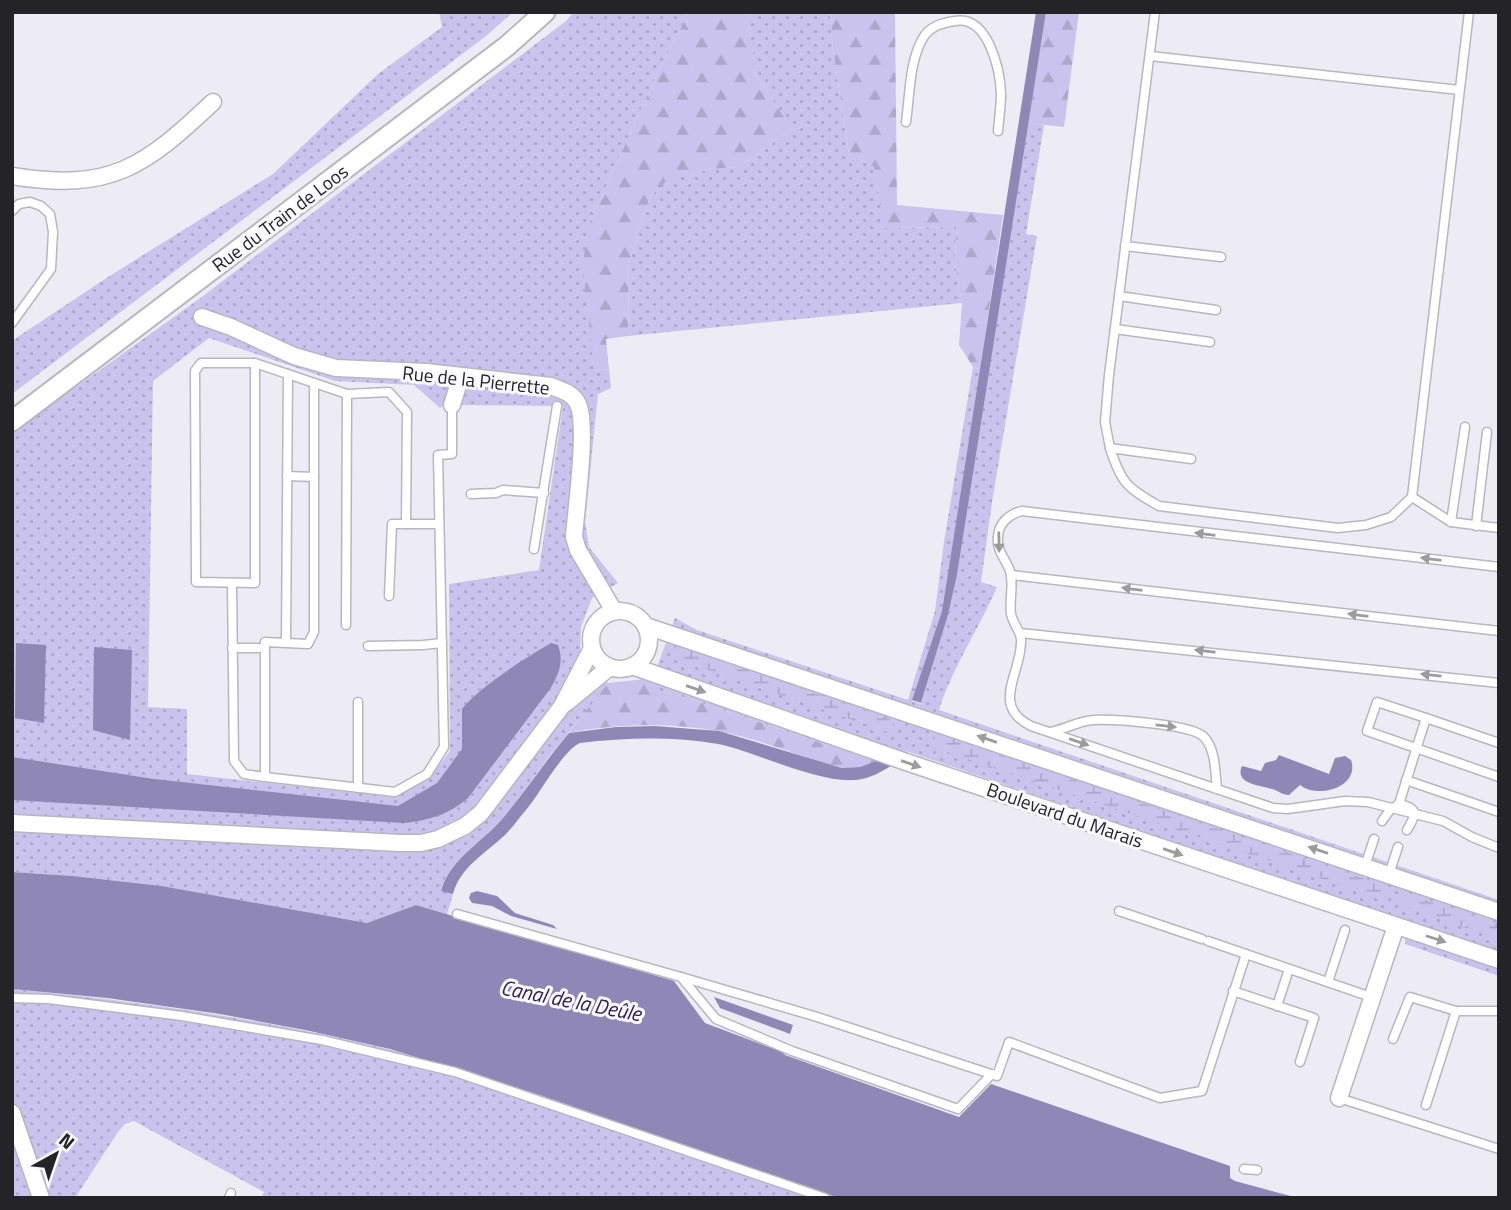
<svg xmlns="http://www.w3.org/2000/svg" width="1511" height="1210" font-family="'Titillium Web',sans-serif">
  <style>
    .grass { fill: url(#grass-dots); fill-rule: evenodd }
    .forest { fill: url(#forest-firs) }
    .wetland { fill: url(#wetland-marsh) }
    .water { fill: #8f88b7 }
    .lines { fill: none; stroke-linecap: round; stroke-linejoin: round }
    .service-casing { stroke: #b8b7bf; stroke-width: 11 }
    .minor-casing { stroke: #b8b7bf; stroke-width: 19 }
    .tertiary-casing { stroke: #b8b7bf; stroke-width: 23 }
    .service { stroke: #fff; stroke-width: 8 }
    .minor { stroke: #fff; stroke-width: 16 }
    .tertiary { stroke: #fff; stroke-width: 19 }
    .oneway { fill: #9c9c9e }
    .labels { text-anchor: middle; stroke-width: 6; stroke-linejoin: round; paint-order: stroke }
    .street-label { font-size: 19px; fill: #242327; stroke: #fbfafe }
    .water-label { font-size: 21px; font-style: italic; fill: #2f205a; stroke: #fbfafe }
  </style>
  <defs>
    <pattern id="grass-dots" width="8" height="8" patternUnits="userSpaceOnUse" patternTransform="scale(1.75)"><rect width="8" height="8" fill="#c9c3ed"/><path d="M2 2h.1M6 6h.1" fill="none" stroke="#aca7cb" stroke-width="1.8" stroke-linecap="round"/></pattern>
    <pattern id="forest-firs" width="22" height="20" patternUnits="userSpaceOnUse" patternTransform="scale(1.75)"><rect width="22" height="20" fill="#c9c3ed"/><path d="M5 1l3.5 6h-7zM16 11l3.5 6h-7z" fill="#aca7cb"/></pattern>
    <pattern id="wetland-marsh" width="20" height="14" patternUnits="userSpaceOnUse" patternTransform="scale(1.75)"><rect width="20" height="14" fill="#c9c3ed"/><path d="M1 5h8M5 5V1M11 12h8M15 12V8" fill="none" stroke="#aca7cb"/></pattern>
  </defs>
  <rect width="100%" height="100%" fill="#edecf5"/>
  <g class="grass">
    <path d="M439,12H513L486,36L12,394V343L16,338L108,277L273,174L378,74L442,27Z"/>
    <path d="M574,12H689L660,68L587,228L595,371L609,369L611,388L598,394L585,521L589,547L618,583L592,598L581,627L580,658L608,683C589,709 568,733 548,758C531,780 518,802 499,822C478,845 450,859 441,890L453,894L447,914L416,905L367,923L162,886L73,876L12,872V433L199,299L566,21ZM209,338L335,381L414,385L440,408L444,405L563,406L539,570L449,584L450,751L430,777L395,797L187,774V709L148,707L153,381Z"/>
    <path d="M747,12H830L833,50L849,154L874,167L885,228L956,227L955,265L962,303L628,336L629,264L650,197L665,181L711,169L739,167L792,129L756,75Z"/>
    <path d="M1028,123L1044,125L1026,234L1037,236L992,502L981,582L997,587C979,629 953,666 939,710L1499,900V976L1405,944V921L906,751L891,766L680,696L654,690L653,678L675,618L697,630L908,700L935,611L944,542L973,367L980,369L942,611L912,701L921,704L948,615L957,575Z"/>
    <path d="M12,989C139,1001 264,1019 388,1049C540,1086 692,1148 839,1198H261L264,1192L134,1121L125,1124L118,1132L75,1198H13Z"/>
  </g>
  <g class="forest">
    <path d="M689,12H747L756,75L792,129L739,167L711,169L666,181L650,197L629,264L628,336L606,339L609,369L594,371L583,268L587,228L660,68Z"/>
    <path d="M830,12H895L897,205L1003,215L980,369L973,367L959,345L962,303L955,265L956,227L884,228L874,167L849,154L833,50Z"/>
    <path d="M1046,12H1079L1064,127L1028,123Z"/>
    <path d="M653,678L655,690L680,696L876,761L860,767L842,768C801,757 760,739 718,731C672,723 615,723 569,733L608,683Z"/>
  </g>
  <g class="wetland">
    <path d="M676,645L894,721L890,733L672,657Z"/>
    <path d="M936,733L1389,887L1385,900L932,747Z"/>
    <path d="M1402,892L1499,924V939L1398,905Z"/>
  </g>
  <g class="water">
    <path d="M1036,12H1046L957,575L948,615L921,703L912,700L942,611Z"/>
    <path d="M16,643L46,645L44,723L15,718Z"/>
    <path d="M551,643L558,645C564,662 559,674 550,689L468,798C448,815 430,820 404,823L12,800V757L154,779L398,806L437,783L462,749V709C481,686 525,658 551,643Z"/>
    <path d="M94,647L132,650L130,740L93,730Z"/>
    <path d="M655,726L719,731L842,768L860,767L876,761L891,766C882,771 873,777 862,779C824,787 758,752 718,744C672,736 625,738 580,743C563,750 539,795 526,810C519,818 513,827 505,835C486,853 460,867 453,894L441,891C450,858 482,843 503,818C526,791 545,761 569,733L616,727Z"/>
    <path d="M1279,755L1329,774L1335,758L1345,756L1351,760C1359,783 1329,795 1310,790C1306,789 1303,787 1300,785L1289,795C1282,795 1279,791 1272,789C1260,785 1234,784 1242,766L1261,771L1265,763L1276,760Z"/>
    <path d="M12,872L73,876L162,886L367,923L416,905L674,981L705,1023L782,1052L785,1055L959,1117L991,1084L1230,1166V1178L1235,1181L1298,1198H839L537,1094L390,1049L305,1030L220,1014L107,998L12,989Z"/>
    <path d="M477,891L497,896L515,913L553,925L557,929L511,916L492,906L472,903L469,898L471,893Z"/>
    <path d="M714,997L793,1025L790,1034L720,1008Z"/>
  </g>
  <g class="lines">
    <defs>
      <g id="service">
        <path d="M1155,12L1109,375L1105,422L1110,448L1191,459"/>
        <path d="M1469,12L1412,497L1451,522L1499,528"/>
        <path d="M1150,56L1459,90"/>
        <path d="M906,122C910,95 909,62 923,38C930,26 942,23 955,21C988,15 1000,69 1001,94C1001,106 999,119 998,131"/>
        <path d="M12,211L19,204L30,202L41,206L50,214L53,232L51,269L12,323"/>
        <path d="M1125,246L1221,257"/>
        <path d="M1119,296L1216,310"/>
        <path d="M1115,329L1210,342"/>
        <path d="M255,363V583L196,582L195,371L201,363H255L347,394L389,392L407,412L406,524"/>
        <path d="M1110,448C1121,483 1127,488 1159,506L1338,528L1366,525L1391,517L1412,497"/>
        <path d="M287,476L314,477"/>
        <path d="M471,494L496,493L503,490L544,493"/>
        <path d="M1451,522L1465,427"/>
        <path d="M1476,526L1487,432"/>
        <path d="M534,549L557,406"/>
        <path d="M1499,567L1022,511C1009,514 999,523 998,536C996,551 1006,559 1010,571C1014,586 1009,600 1011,614C1013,624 1020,630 1021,639C1023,672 989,705 1031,726L1273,808L1288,809L1345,801L1368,802L1443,821L1472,837L1499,848"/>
        <path d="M1011,575L1499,631"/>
        <path d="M232,583L234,761L244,774L265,777V642L308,644L314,632V383"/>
        <path d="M389,596L392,524H439"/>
        <path d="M346,625L347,394"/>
        <path d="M1020,633L1499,683"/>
        <path d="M286,642L288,374"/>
        <path d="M368,646L423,645L442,643"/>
        <path d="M232,648H264"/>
        <path d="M1426,718L1377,702L1367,731L1499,777"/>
        <path d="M1051,732C1065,729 1079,721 1093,720C1112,719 1192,724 1204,737C1216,750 1215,772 1217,789"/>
        <path d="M265,777L395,792L427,774L444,747L438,455L452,454V405"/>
        <path d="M1406,780L1499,812"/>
        <path d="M358,788V702"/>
        <path d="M1399,804C1418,808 1417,814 1407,830"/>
        <path d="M1382,821L1390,810L1399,804L1426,718L1499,743"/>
        <path d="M1365,866L1374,839"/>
        <path d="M1389,874L1398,847"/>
        <path d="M1119,911L1202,939"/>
        <path d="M457,914L681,977L716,1019L792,1051L958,1109L992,1074"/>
        <path d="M1208,941L1371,997"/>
        <path d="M681,977L814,1016L997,1076L1009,1042L1160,1098L1202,1091L1246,954"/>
        <path d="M1328,982L1345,930"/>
        <path d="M1233,991L1314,1018L1300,1062"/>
        <path d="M12,998L49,999L182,1016L322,1040L455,1072L825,1198"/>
        <path d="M1277,1006L1289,969"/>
        <path d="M1393,1039L1410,997L1456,1011H1499"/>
        <path d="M1339,1098L1499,1149"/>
        <path d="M1426,1105L1456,1011"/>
        <path d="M1244,1169L1257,1170"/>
        <path d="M229,1198L231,1193"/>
      </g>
      <g id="minor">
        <path d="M12,176C111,192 144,167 213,102"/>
        <path d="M202,317L231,327L294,356L336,368L426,372L551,386C561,390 573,393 578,404C588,426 576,508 574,537L578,550L614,611"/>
        <path d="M452,405L461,376"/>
        <circle cx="620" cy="640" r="29"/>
        <path d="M646,626L1499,912"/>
        <path d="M632,666L909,763L1499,960"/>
        <path d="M566,703L610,667"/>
        <path d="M12,823L400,843H421L438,839L465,826L481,813L562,706L592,648"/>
        <path d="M1339,1098L1396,926"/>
        <path d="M12,1113L41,1198"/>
      </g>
      <path id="tertiary" d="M12,421L507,46L545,12"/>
    </defs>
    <use href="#service" class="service-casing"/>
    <use href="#minor" class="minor-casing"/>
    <use href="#tertiary" class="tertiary-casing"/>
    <use href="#service" class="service"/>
    <use href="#minor" class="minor"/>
    <use href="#tertiary" class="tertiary"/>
  </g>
  <defs><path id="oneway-solid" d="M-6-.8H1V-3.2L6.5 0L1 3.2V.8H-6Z" transform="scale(1.75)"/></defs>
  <g class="oneway">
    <use href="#oneway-solid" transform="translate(1205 534) rotate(-173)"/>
    <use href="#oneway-solid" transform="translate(999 542) rotate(89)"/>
    <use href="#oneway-solid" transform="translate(1431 559) rotate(-173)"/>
    <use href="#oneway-solid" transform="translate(1132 589) rotate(-173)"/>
    <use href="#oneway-solid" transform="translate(1358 615) rotate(-173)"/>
    <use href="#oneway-solid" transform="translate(1205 651) rotate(-174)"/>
    <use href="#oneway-solid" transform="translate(1431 675) rotate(-174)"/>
    <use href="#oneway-solid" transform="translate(696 689) rotate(19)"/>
    <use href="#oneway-solid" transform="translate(1166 726) rotate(6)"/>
    <use href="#oneway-solid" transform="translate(987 739) rotate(-161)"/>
    <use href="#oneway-solid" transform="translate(1079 742) rotate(19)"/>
    <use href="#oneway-solid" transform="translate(911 764) rotate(19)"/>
    <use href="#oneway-solid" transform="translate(1318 850) rotate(-161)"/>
    <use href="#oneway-solid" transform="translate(1173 852) rotate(19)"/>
    <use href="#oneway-solid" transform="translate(1436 939) rotate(18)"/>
  </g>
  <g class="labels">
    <g class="street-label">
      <text transform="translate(280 218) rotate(-37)" y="7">Rue du Train de Loos</text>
      <text transform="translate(476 380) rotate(6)" y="7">Rue de la Pierrette</text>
      <text transform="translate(1065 815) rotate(19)" y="7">Boulevard du Marais</text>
    </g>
    <g class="water-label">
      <text transform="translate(571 1001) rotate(11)" y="7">Canal de la Deûle</text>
    </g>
  </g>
  <rect width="1511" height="1210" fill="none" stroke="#242327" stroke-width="28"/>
  <g transform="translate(56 1154) rotate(40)" stroke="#fbfafe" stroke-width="5" paint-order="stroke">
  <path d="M0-5L12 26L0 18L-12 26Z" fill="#242327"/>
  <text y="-10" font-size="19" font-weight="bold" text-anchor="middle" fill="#242327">N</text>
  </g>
</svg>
